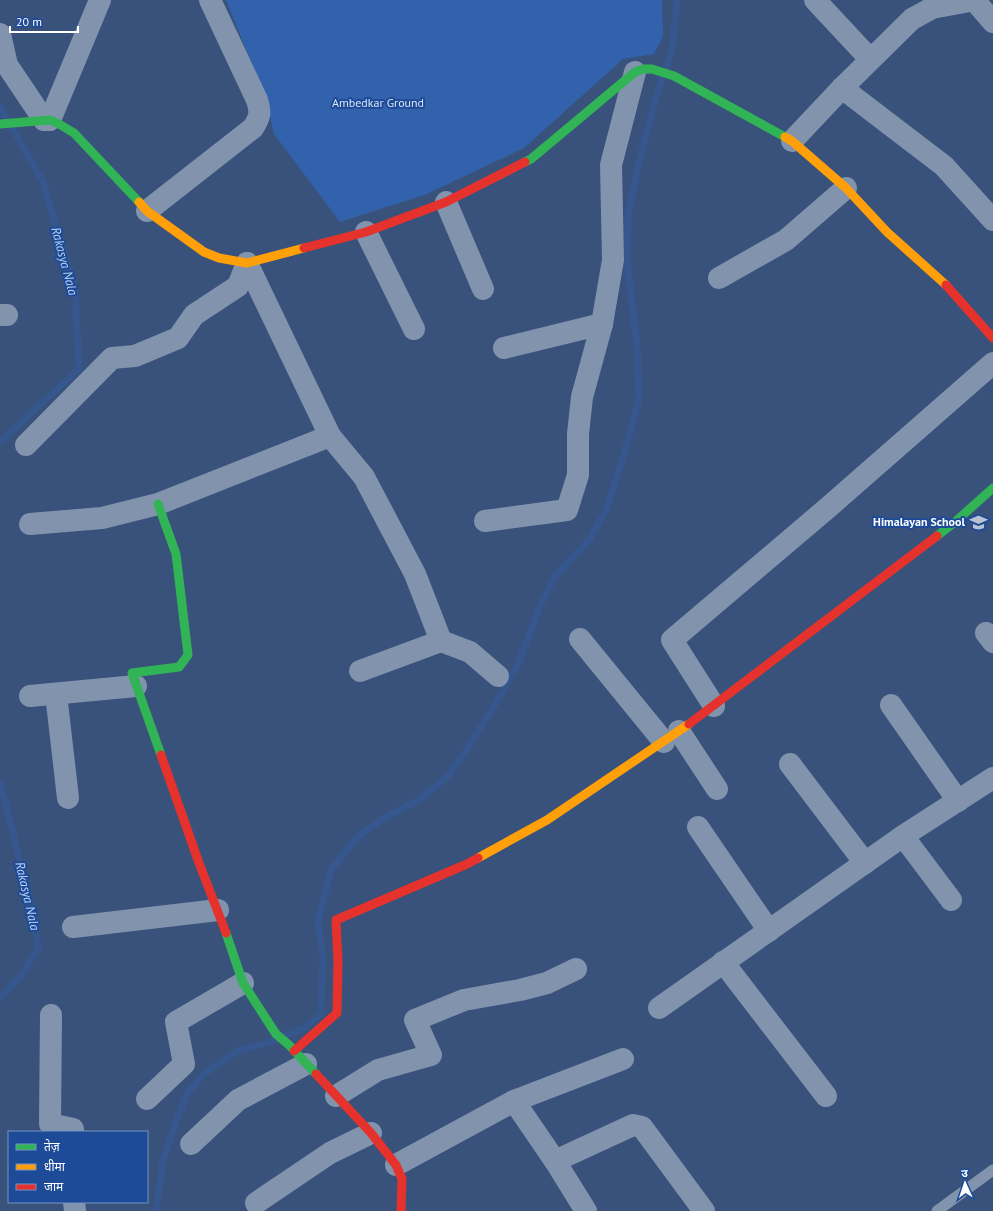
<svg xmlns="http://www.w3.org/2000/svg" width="993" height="1211" font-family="'PT Sans','Noto Sans Devanagari',sans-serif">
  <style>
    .green { fill: #3262ac }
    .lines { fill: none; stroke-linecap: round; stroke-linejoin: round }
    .stream { stroke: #35578d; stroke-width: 7 }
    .lane { stroke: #8293ad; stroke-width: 11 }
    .street { stroke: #8293ad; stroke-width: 22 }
    .fast { stroke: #30b455; stroke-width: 9 }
    .slow { stroke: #ff9f0a; stroke-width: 9 }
    .jam { stroke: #e5322d; stroke-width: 9 }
    .labels { text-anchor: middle; stroke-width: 4; stroke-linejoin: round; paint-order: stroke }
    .park-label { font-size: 12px; fill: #d8e6fb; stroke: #1d4b97 }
    .poi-label { font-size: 12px; font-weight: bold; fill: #fff; stroke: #1d4b97; text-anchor: end }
    .water-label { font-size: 13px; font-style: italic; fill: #bed4f6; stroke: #1d4b97 }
  </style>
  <rect width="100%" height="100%" fill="#39527b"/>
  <path class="green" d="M226,0H662L663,36L654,54L623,59L524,148L427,194L340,222L274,134L267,102Z"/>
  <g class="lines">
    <g class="stream">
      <path d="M0,107L43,182L75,290L79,369L0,442"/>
      <path d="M0,783L34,915L38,948L21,976L0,998"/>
      <path d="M156,1211L163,1161L177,1119L187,1094L204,1074L237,1051L270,1042L306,1027L321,1014L323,955L318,921L331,870L356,838L384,818L422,798L448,776L466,751L496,703L518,664L540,606L555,576L590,539L607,508L629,437L639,398L637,345L627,261L628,215L638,166L655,101L672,50L677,0"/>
    </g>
    <path class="lane" d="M937,1211L993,1170"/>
    <g class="street">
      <path d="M815,0L870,59"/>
      <path d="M975,1L993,22"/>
      <path d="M0,34L7,65L44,120"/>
      <path d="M842,88L944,166L993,220"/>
      <path d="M50,120L100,0"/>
      <path d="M792,141L842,88L912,19L932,8L975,0"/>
      <path d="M446,202L483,289"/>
      <path d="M147,211L253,128C260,117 261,113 257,100L210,0"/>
      <path d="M366,232L414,329"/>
      <path d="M247,263L330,436L364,477L415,574L441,641L470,652L498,676"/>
      <path d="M719,278L786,240L846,188"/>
      <path d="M0,315H7"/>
      <path d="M504,348L602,324"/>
      <path d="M26,445L112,358L135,356L178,338L194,315L238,286L247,263"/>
      <path d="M485,521L567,510L578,475V434L582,397L602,324L613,260L611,165L635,72"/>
      <path d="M30,524L102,518L158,504L330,436"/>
      <path d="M986,633L993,642"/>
      <path d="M580,639L664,742"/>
      <path d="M360,671L441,641"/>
      <path d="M56,694L68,798"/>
      <path d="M30,696L136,686"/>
      <path d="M891,705L958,801"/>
      <path d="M714,706L672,640L831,505L993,363"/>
      <path d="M679,731L717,789"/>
      <path d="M790,764L865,863"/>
      <path d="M698,827L769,931"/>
      <path d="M903,836L951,900"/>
      <path d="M73,927L218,910"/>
      <path d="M723,962L826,1096"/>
      <path d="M659,1008L903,836L993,778"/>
      <path d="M51,1015L50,1124L73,1129V1132"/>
      <path d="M336,1096L378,1070L431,1055L415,1020L464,1000L520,990L547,983L576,969"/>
      <path d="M147,1099L184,1064L176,1022L243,983"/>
      <path d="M514,1101L555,1161L586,1211"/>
      <path d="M191,1144L238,1100L306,1064"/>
      <path d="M555,1161L633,1125L642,1127L704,1211"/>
      <path d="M396,1165L514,1101L623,1059"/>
      <path d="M74,1202L75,1211"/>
      <path d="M256,1203L330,1153L371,1133"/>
    </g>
    <g class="fast">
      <path d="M0,124L50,120L59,124L74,133L139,202"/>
      <path d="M525,162L531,159L635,72L643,69H652L674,76L785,137"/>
      <path d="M158,504L176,554L188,655L179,667L132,673L161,755"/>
      <path d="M937,536L955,522L993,488"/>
      <path d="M226,933L243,983L276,1034L289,1045L316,1074"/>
    </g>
    <g class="slow">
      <path d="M785,137L792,141L846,188L887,232L946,285"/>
      <path d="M139,202L147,211L204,252L219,258L247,263L304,248"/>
      <path d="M478,858L547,820L689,724"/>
    </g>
    <g class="jam">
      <path d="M304,248L366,232L446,202L525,162"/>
      <path d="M946,285L993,338"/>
      <path d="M689,724L937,536"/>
      <path d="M161,755L199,863L226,933"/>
      <path d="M294,1051L337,1013L338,962L336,920L467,864L478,858"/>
      <path d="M316,1074L371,1133L396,1165L402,1179L401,1211"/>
    </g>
  </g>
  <defs>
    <symbol id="school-bare" viewBox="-9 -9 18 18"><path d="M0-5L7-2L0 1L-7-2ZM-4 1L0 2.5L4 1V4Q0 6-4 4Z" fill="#bac2d1" stroke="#1d4b97" stroke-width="2.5" paint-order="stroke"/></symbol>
  </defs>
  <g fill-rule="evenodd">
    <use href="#school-bare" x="966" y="510" width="25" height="25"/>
  </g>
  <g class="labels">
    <g class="park-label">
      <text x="378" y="107">Ambedkar Ground</text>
    </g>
    <g class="poi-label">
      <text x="965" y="526">Himalayan School</text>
    </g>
    <g class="water-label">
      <text transform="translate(65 261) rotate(75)" y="5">Rakasya Nala</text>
      <text transform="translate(28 896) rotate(77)" y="5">Rakasya Nala</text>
    </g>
  </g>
  <rect x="8" y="1131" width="140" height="72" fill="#1d4b97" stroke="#7793c1"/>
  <rect x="16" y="1144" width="20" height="6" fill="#30b455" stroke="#7793c1"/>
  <text x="44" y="1151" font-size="12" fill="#ffffff">तेज़</text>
  <rect x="16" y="1164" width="20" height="6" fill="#ff9f0a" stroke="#7793c1"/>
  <text x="44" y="1171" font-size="12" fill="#ffffff">धीमा</text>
  <rect x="16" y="1184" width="20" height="6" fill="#e5322d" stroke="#7793c1"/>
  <text x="44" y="1191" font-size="12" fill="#ffffff">जाम</text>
  <g transform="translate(965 1183) rotate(357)" stroke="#1d4b97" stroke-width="3" paint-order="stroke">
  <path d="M0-3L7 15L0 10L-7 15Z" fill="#ffffff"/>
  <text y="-6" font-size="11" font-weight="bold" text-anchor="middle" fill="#ffffff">उ</text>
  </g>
  <path d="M10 26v6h68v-6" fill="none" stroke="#ffffff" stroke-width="2"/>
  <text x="16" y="26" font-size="12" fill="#ffffff" stroke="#1d4b97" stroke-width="3" paint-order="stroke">20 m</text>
</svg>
